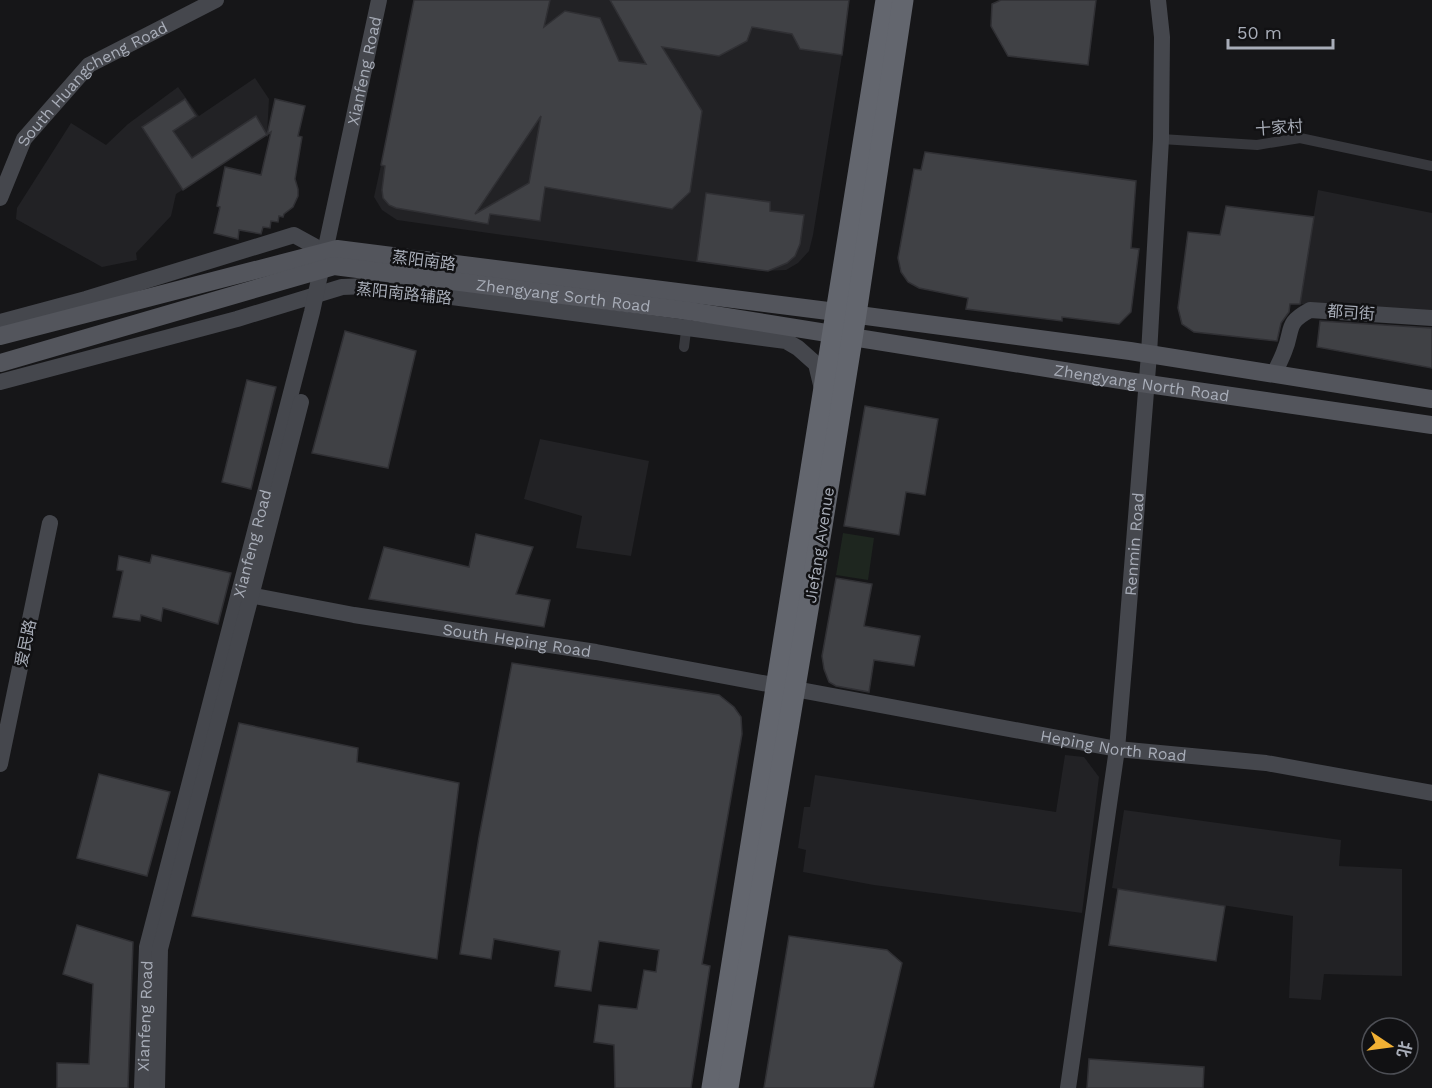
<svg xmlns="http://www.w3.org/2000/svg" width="1432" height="1088" font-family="'Work Sans','Noto Sans SC',sans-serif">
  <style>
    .built { fill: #222225 }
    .green { fill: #1e261f }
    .building { fill: #404145; stroke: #303034; stroke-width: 1.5; fill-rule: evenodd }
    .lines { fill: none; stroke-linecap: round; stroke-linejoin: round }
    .street { stroke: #37383d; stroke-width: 10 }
    .secondary { stroke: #45474d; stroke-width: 16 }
    .primary { stroke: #53555c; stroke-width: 18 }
    .highway { stroke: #63666e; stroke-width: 21 }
    .labels { text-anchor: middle; stroke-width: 5; stroke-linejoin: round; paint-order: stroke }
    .street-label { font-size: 16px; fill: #a8adb8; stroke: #111113 }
  </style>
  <rect width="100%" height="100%" fill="#161618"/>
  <g class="built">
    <path d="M550,0H610L634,42L719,56L747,41L752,27L792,34L800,49L842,55L813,235L809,251L798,263L786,270L760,271L397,220L382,210L374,197L381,165L493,187L519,148Z"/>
    <path d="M255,78L269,99L267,135L176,194L171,216L136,253L137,260L102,267L16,219L17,208L71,123L106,145L128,124L178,87L199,116Z"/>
    <path d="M1318,190L1432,213V312L1299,304Z"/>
    <path d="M540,439L649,461L631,556L576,548L582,516L524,499Z"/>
    <path d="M1065,755L1084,757L1099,777L1082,913L874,885L803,872L806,850L798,848L804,807H810L815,775L1056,812Z"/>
    <path d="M1124,810L1341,840L1339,866L1402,869V976L1324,974L1321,1000L1289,998L1293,916L1112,888Z"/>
  </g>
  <path class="green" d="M843,533L874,538L868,580L836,575Z"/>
  <g class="building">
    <path d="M414,0H550L544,27L565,11L600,18L619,61L646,64L610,0H849L842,55L800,49L792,34L752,27L747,41L719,56L662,47L702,111L690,192L672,209L545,187L540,221L490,214L488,224L396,208L389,205L383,198L382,190L385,166L381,165ZM541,116L529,183L475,214Z"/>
    <path d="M1001,0H1096L1088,65L1008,56L991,26L992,4Z"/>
    <path d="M185,99L196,116L173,131L192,158L256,116L267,135L275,99L305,106L298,136L302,137L295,179L298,189V196L293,207L284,214L283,217L279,216L278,222L271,221L270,228L263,227L261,234L239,230L238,239L214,233L220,207L217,206L225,167L261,175L271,132L183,190L142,127Z"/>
    <path d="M925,152L1136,181L1131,248L1139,249L1131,312L1119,324L1062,317V321L966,309L968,298L919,288L908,282L901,272L898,258L914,169L921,170Z"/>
    <path d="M706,193L770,202V211L804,215L800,244L795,256L787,263L768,271L697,261Z"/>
    <path d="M1226,206L1314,217L1300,304H1290L1289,312L1281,323L1277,341L1194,332L1182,324L1178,308L1188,232L1220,235Z"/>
    <path d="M1320,321L1432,328V368L1317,347Z"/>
    <path d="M345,331L416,351L388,468L312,453Z"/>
    <path d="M247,380L276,387L251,489L222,482Z"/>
    <path d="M865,406L938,419L925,495L906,492L899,535L844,526Z"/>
    <path d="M476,534L533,547L516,594L550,600L544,627L369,599L384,547L469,567Z"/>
    <path d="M152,555L231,573L218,624L163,608L161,621L141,615L140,621L113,617L123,571L117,570L119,556L150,563Z"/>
    <path d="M836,578L872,584L864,626L920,636L914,666L874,660L869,692L836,686L829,682L824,669L822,656Z"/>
    <path d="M512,663L719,695L734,707L741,717L742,734L702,964L710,966L691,1088H615L614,1045L594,1042L599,1005L637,1009L644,970L656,972L659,950L599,941L591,991L555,986L560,951L494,939L491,959L460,954L479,837Z"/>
    <path d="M239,723L358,748L357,762L459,783L437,959L192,916Z"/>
    <path d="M99,774L170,792L147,876L77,858Z"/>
    <path d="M1118,889L1225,906L1216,961L1109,945Z"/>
    <path d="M77,925L133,942L128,1088H57V1063L89,1064L93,984L63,974Z"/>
    <path d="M789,936L887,950L902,963L873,1088H764Z"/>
    <path d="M1089,1059L1204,1067L1203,1088H1087Z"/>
  </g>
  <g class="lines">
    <g class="street">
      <path d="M1161,139L1257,145L1300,138L1432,166"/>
      <path d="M684,347L687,323"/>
    </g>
    <g class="secondary">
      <path id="s1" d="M0,198L24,139L89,65L216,0"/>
      <path d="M0,322L86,299L294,235L325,252"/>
      <path d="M1274,374C1277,367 1281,360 1284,352C1294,329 1284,324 1310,310L1432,318"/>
      <path d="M0,382L237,319L342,287L368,286L786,341L798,348L816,364L822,389"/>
      <path id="s2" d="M239,593L354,615L596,652L1117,749L1266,763L1432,793"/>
      <path d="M0,764L50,523"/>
      <path id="s3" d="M142,1088L147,947L312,312L379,0"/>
      <path d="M157,1088L160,949L301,402"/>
      <path id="s4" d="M1068,1088L1117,749L1125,655L1149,354L1161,139L1162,37L1158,0"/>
    </g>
    <g class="primary">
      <path d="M0,336L337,249L836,312L1130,351L1432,399"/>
      <path id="s5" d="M0,363L334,266L689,311L1127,381L1432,425"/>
    </g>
    <g class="highway">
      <path d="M712,1088L886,0"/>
      <path d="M728,1088L822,526L856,314L903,0"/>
    </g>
  </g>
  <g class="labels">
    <g class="street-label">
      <text dy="6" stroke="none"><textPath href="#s3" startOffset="1044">Xianfeng Road</textPath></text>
      <text dy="6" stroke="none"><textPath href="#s1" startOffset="153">South Huangcheng Road</textPath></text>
      <text transform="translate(1279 127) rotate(-4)" y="6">十家村</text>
      <text transform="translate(424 260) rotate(7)" y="6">蒸阳南路</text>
      <text transform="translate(404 293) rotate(6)" y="6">蒸阳南路辅路</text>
      <text dy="6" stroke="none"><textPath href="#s5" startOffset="579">Zhengyang Sorth Road</textPath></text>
      <text transform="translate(1351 312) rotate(4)" y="6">都司街</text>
      <text dy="6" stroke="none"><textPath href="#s5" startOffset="1164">Zhengyang North Road</textPath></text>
      <text dy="6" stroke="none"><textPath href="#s3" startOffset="558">Xianfeng Road</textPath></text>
      <text transform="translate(819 545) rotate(-81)" y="6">Jiefang Avenue</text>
      <text dy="6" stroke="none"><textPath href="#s4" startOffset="548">Renmin Road</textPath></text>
      <text dy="6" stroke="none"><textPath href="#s2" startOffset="282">South Heping Road</textPath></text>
      <text transform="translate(25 643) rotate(-78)" y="6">爱民路</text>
      <text dy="6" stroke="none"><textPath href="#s2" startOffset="888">Heping North Road</textPath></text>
      <text dy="6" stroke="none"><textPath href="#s3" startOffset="72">Xianfeng Road</textPath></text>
    </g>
  </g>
  <g transform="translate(1390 1046) rotate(103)"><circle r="28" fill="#111113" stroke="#4d4f55" stroke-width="1.5"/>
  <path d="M0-4.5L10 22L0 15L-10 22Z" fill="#f2b134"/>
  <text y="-9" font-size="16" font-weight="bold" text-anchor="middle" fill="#a8adb8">北</text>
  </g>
  <path d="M1228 39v9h105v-9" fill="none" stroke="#a8adb8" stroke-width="3"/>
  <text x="1237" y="39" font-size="18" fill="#a8adb8" stroke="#111113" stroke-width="4.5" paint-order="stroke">50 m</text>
</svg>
